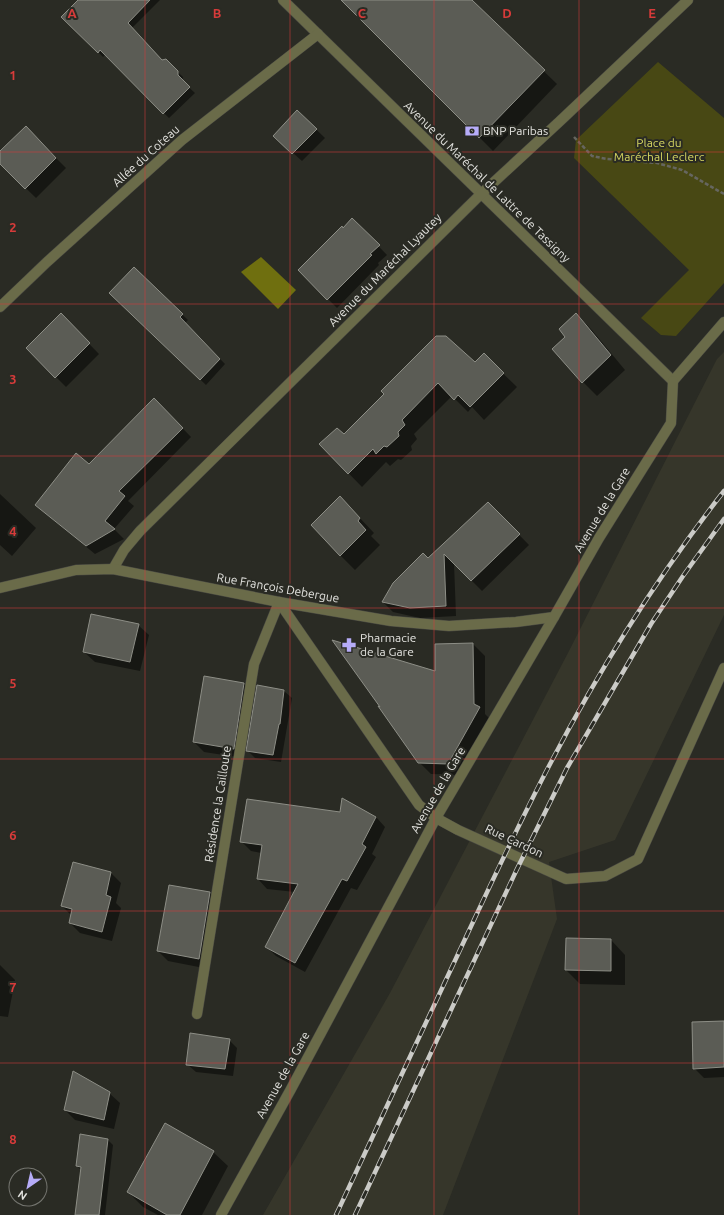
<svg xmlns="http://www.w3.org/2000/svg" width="724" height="1215" font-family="Ubuntu,sans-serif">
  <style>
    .built { fill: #36362a }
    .green { fill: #484814 }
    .water { fill: #6f6f0f }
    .shadow { fill: #0007 }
    .building { fill: #5b5c55; stroke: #8d8e86 }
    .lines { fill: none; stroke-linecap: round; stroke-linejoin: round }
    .service-casing { stroke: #484842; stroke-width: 11 }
    .minor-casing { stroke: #484842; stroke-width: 11 }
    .path { stroke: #666660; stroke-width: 2.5; stroke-dasharray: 4 2; stroke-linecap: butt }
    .service { stroke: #6a6b49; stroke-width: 10 }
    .minor { stroke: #6a6b49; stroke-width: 10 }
    .rail-casing { stroke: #cbcbc7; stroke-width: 4.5 }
    .rail { stroke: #2a2b24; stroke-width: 3; stroke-dasharray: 9; stroke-linecap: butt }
    .grid { fill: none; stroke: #d73b3a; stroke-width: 1; stroke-opacity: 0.55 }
    .labels { text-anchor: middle; stroke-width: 4; stroke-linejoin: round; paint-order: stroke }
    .poi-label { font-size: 12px; fill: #e3e3df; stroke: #2a2b24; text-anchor: start }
    .park-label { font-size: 12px; fill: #d4d560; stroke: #2a2b24 }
    .street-label { font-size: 12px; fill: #e3e3df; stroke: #2a2b24 }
    .grid-label { font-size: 13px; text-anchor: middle; font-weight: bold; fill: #d73b3a; stroke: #2a2b24; stroke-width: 4; stroke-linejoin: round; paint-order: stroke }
  </style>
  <rect width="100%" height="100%" fill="#2a2b24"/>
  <path class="built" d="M724,352V615L615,840L549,862L557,919L443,1215H263L390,993L569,651L717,359Z"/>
  <path class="green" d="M658,62L724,118V283L676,336L661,335L641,318L689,270L574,158L576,140Z"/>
  <path class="water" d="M261,257L296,290L278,309L241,272Z"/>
  <g class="shadow">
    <path d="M80,0H160L132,28L162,61H166L183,77L182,81L195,93L169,118L105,55L103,57L63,17Z"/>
    <path d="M342,0H470L557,84L493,151Z"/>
    <path d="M297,111L325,138L302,161L283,144Z"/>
    <path d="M26,128L66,168L36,198L0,163V152Z"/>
    <path d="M352,219L387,255L378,263L379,265L337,308L299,270Z"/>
    <path d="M134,268L188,320L185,323L225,364L206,385L110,293Z"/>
    <path d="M576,314L591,329L625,370L597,396L583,382L566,337Z"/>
    <path d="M61,315L99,354L66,387L27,348Z"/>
    <path d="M484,355L517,387L484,420L472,407L468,412L452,396L414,434L417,439L411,446L412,450L401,460L398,459L390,466L386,462L362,487L320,444L345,435L385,394L475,364Z"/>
    <path d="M154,399L191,437L128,501L134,506L114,529L124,539L95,554L46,514L37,505L89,465Z"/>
    <path d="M0,494L36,528L12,556L0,545Z"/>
    <path d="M340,497L374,533L371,536L380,545L355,570L340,555Z"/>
    <path d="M488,503L529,545L482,591L454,563L456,616L420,618L393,612L383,602L394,584L428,559Z"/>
    <path d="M138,625L149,635L140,671L95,662L84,652Z"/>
    <path d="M473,644L485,656V714L491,720L460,775L431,774L419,762L436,673Z"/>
    <path d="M205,677L244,684L254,694L243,758L204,752L194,742Z"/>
    <path d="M284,691L292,698L281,762L255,758L248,751Z"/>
    <path d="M376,817L385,827L372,854L376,857L357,890L351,888L305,972L276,956L266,946L295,892L267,889L258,879L261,853L251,851L241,841Z"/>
    <path d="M73,863L111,873L121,883L116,903L121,908L112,941L80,933L70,923L72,916L62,906Z"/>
    <path d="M210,893L220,903L209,969L168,961L158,951Z"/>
    <path d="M611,940L625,955V985L580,984L566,970Z"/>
    <path d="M0,965L15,980L8,1017L0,1016Z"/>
    <path d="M724,1022V1077L704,1078L694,1068Z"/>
    <path d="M229,1040L237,1048L233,1076L196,1072L187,1064Z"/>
    <path d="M109,1093L120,1103L114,1129L75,1120L65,1110Z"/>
    <path d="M81,1136L108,1140L113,1145L105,1215H76L81,1170L77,1166Z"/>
    <path d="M213,1152L228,1166L202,1215H158L143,1207L128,1192Z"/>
  </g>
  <g class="building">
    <path d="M78,0H150L128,23L162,60L166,59L178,71V75L190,87L163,114L100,50L98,53L61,17Z"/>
    <path d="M341,0H472L545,70L479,138Z"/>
    <path d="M297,110L317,129L292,154L273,136Z"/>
    <path d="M26,126L56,158L25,189L0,164V151Z"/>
    <path d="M352,218L380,245L370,254L372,255L327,300L298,270L342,226L343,228Z"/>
    <path d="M134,267L183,314L180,317L220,359L200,380L109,293Z"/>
    <path d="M61,313L90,343L55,378L26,348Z"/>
    <path d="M576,313L611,355L582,383L552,349L565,337L559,329Z"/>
    <path d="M436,336H446L475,362L484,353L504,373L470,407L458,395L454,400L438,383L402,420L405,425L398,432L399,436L387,447L384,446L376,454L373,449L348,474L319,444L337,428L344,434L384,394L381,391Z"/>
    <path d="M154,398L183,428L119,491L125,496L105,521L115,529L86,546L35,505L76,453L89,464Z"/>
    <path d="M340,496L360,518L358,521L366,530L340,556L311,525Z"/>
    <path d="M488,502L520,534L471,581L444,554L446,606L410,608L382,602L393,583L423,553L428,558Z"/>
    <path d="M91,614L139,624L130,662L83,652Z"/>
    <path d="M332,640L435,671V644L473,643L474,704L480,707L448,764L418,763L378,706L380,707Z"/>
    <path d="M204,676L244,683L234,749L193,742Z"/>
    <path d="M257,685L284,690L280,724H279L273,755L246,751Z"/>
    <path d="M342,798L376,817L362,844L366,847L347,881L342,879L295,963L265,947L298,884L257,879L262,845L240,842L247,799L340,812Z"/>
    <path d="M73,862L111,872L106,895L111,897L102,932L69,923L72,909L61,906Z"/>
    <path d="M169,885L210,892L199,959L157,951Z"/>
    <path d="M566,938L611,939V971L565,970Z"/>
    <path d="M724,1021V1067L693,1069L692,1022Z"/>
    <path d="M190,1033L230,1039L225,1069L186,1065Z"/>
    <path d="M73,1071L110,1092L104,1120L64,1110Z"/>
    <path d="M165,1123L214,1151L180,1215H167L127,1192Z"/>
    <path d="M80,1134L108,1139L99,1215H75L81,1167L76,1166Z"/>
  </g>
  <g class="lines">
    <defs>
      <path id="service" d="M197,1014L254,664L279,602"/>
      <g id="minor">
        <path d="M283,0L673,381"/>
        <path d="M0,307L47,262L182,140L318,34"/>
        <path d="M673,381L724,322"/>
        <path d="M113,569L124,550L140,531L481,194L559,122L688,0"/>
        <path d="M0,588L76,570L113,569L279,602L391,621L449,626L516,622L554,617"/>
        <path d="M279,602L419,805L436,818L458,830L566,879L605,876L638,859L724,668"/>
        <path d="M221,1215L291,1089L436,818L554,617L599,538L671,423L673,381"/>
      </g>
    </defs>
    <use href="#service" class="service-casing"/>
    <use href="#minor" class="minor-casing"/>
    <path class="path" d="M574,137L592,156L607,159L657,163L682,170L724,194"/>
    <use href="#service" class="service"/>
    <use href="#minor" class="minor"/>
    <defs>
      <g id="rail">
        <path d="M336,1215C377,1127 418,1040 459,952C488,890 517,827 549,766C599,670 657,577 724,491"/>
        <path d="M355,1215L517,869L567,768L651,624L683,576L724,519"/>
      </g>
    </defs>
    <use href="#rail" class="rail-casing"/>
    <use href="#rail" class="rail"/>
  </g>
  <path class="grid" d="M145,0V1215M290,0V1215M434,0V1215M579,0V1215M0,152H724M0,304H724M0,456H724M0,608H724M0,759H724M0,911H724M0,1063H724"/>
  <defs>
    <symbol id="bank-bare" viewBox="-9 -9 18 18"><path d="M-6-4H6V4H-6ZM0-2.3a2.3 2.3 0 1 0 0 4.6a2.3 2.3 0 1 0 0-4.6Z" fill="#b6acf8" stroke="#2a2b24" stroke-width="2.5" paint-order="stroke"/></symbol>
    <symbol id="pharmacy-bare" viewBox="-9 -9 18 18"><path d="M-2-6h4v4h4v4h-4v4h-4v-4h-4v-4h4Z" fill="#b6acf8" stroke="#2a2b24" stroke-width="2.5" paint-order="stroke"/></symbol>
  </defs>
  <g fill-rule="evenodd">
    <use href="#bank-bare" x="462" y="121" width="20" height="20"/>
    <use href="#pharmacy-bare" x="339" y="635" width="20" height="20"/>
  </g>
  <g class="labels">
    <g class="poi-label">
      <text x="483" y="135">BNP Paribas</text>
      <text x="360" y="642">Pharmacie<tspan x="360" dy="14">de la Gare</tspan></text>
    </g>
    <g class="park-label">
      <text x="659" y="147">Place du<tspan x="659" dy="14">Maréchal Leclerc</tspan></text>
    </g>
    <g class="street-label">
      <text transform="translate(146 156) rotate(-42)" y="4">Allée du Coteau</text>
      <text transform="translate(487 182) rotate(44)" y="4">Avenue du Maréchal de Lattre de Tassigny</text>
      <text transform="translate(385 270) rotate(-45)" y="4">Avenue du Maréchal Lyautey</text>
      <text transform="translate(602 510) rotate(-59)" y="4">Avenue de la Gare</text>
      <text transform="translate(278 588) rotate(10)" y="4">Rue François Debergue</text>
      <text transform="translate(438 790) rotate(-60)" y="4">Avenue de la Gare</text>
      <text transform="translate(218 804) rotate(-81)" y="4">Résidence la Cailloute</text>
      <text transform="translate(514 841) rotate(25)" y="4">Rue Cardon</text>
      <text transform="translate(283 1075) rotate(-61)" y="4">Avenue de la Gare</text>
    </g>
  </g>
  <g class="grid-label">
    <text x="72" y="18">A</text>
    <text x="217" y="18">B</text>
    <text x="362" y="18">C</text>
    <text x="507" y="18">D</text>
    <text x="652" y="18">E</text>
    <text x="13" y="80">1</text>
    <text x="13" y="232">2</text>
    <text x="13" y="384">3</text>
    <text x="13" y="536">4</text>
    <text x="13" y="688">5</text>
    <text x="13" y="840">6</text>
    <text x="13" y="992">7</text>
    <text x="13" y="1144">8</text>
  </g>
  <g transform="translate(28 1187) rotate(214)"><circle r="19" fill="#2a2b24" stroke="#74756f"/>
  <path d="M0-3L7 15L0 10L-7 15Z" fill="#b6acf8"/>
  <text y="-6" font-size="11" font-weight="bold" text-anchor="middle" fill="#e3e3df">N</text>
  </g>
</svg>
